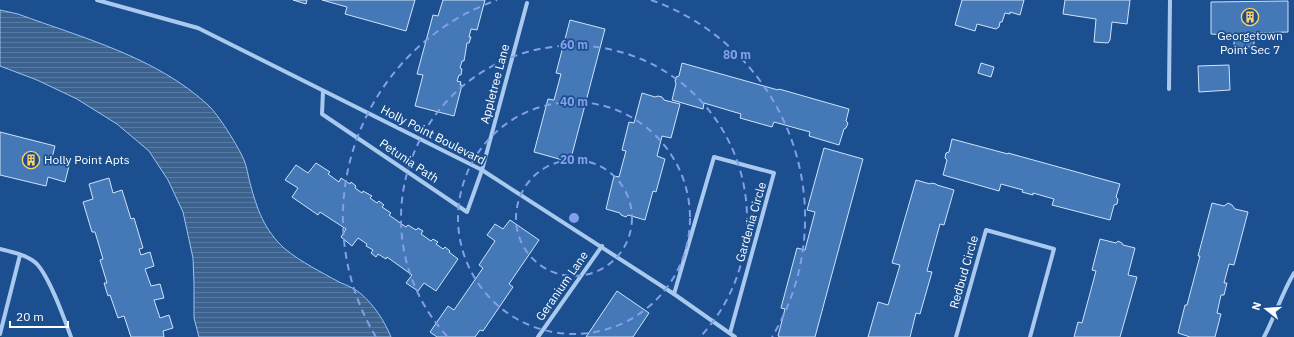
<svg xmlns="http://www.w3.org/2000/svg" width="1294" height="337" font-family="'IBM Plex Sans',sans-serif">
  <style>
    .water { fill: url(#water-rules); stroke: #9cc4f0 }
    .building { fill: #4478b7; stroke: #cfe3fa }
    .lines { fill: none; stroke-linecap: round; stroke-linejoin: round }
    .minor { stroke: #a9c9ee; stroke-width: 4 }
    .ring { fill: none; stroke: #839eea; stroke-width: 2; stroke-dasharray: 7 5 }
    .labels { text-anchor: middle; stroke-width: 3.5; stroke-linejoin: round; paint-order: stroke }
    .poi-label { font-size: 12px; fill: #fff; stroke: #1b4f8f }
    .street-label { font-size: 12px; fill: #fff; stroke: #1b4f8f }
    .centre { fill: #839eea; stroke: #1b4f8f; stroke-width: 2 }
    .ring-label { font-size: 12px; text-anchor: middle; font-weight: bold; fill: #839eea; stroke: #1b4f8f; stroke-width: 3.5; stroke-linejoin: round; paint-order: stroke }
  </style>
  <defs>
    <pattern id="water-rules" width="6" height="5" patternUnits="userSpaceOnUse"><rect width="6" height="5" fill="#3c6290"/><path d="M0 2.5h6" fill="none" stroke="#597aa1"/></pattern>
  </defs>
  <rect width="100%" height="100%" fill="#1b4f8f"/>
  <path class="water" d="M0,10L18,14C83,38 156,57 208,105C218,114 238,146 244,160C247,167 248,176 250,183C257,209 264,230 285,249C301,262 321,272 339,282C346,285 354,288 360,293C374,305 384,320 391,337H199L194,318V284L193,258L183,212L168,180L149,151L117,124L77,99L37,80L0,66Z"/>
  <g class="building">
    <path d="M293,0H307L306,4Z"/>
    <path d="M322,0H415L406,31L345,14L347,7Z"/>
    <path d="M443,0H485L477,30L471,29L469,37H471L469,43H467L464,61H462L460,68L462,69L461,75H459L457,81L461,82L460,85H462L454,116L415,106L423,75L417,74L433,15L438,16Z"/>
    <path d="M962,0H1024L1020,15L1010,12V14L1005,13L1002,22H1000L999,27L996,29L977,24L975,31L955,25Z"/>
    <path d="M1065,0H1130L1127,24L1112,22L1110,40L1108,43L1094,42L1096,19L1063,14Z"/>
    <path d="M1288,1V32L1254,33V44L1252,47H1236L1234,45V33L1229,35L1211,34V2Z"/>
    <path d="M570,20L605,29L570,162L534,152L548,99L554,100L561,74L556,73Z"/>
    <path d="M682,63L778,90L779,89L849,109L846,121L848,123L846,128L844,129L839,145L809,136L810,132L774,122L772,127L740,118L741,114L704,103L703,109L672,100L676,84L675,81L676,77L679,76Z"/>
    <path d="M981,63L994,67L991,77L978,73Z"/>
    <path d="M1229,65L1230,90L1199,92L1198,66Z"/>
    <path d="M642,93L655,97L658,96L662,97L664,100L680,104L671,138L662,136L657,156L665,159L656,192L653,191L645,220L628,215L626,217L621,215L620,213L606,209L614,176L619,177L626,151L622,150L629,122L634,123Z"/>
    <path d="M0,132L55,146L52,158L70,162L65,182L48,177L46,186L0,175Z"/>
    <path d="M952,139L1008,154V153L1120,184L1116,197L1118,199L1117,204L1114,205L1110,220L1052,205L1054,199L1033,193V195L1022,192L1023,190L1001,184L999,191L943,175L947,160L945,158L946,153L949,152Z"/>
    <path d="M824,148L863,159L815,337H780L778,336L785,309L781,308L797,248L805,250L815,212L807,210Z"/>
    <path d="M316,163L330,172L328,174L339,182L341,178L350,184L351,182L356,186L355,188L362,193L363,191L372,196L370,198L377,203L379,201L384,205L382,207L391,213L389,215L406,227L408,225L416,230L418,228L423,231L421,234L431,241L433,239L438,242L436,244L443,249L445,247L450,251L449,252L458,259L436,291L424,283L418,291L406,283L412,275L387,257L386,259L378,254L376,257L371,253L373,250L366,246L367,244L358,238L352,246L341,237L346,229L320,212L318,215L292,197L298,188L285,180L296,165L308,173Z"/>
    <path d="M109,178L113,193L122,190L131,219L134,218L143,248L139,249L141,255L150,252L154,266L145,269L151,286L160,284L164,298L154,300L160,318L169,315L173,328L163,331L164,337H131L124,316L118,318L110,295L108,296L104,283H107L100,260L103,259L95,232H92L83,202L93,199L89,184Z"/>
    <path d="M916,180L930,184L931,183L936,184L937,185L954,190L944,225L940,224L927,271L932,272L920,314L916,313L910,337H868L878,302L888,305L900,265L892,263Z"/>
    <path d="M1212,203L1224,206L1228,203L1232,205L1235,209L1248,212L1234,265L1229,264L1224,283H1227L1224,295H1221L1217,313L1221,314L1215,337H1190L1178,333L1185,305H1187L1200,256H1198Z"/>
    <path d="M510,220L539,240L509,284L513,287L483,331L480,330L475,337H437L430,332L448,306L454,310L483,268L479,265L495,241L487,235L495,224L503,229Z"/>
    <path d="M1100,239L1116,243L1118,241L1122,243L1123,245L1135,248L1128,275L1137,277L1120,337H1074L1078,322L1082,323L1096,271L1092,270Z"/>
    <path d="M617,291L649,313L633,337H586Z"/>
  </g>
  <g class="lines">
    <g class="minor">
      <path d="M97,0L198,28L482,170L674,294L735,337"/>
      <path d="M1169,89L1170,0"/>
      <path d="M323,91L322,114L467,212L482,170L527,3"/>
      <path d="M0,249C12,252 28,255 37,264C50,278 64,318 71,337"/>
      <path d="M674,294L714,157L774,173L730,333"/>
      <path d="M0,334L20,255"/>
      <path d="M538,337L602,246"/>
      <path d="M956,337L986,230L1054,249L1030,337"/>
      <path d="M1264,337C1275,316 1282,293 1294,273"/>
    </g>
  </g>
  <g class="ring">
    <circle cx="574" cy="218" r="58"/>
    <circle cx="574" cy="218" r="116"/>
    <path d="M447 336A173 173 0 1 1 701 336"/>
    <path d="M376 337A231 231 0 0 1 497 0M651 0A231 231 0 0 1 772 337"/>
  </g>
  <defs>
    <symbol id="building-ring" viewBox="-11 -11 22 22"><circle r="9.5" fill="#1b4f8f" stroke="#ffd166" stroke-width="1.5"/><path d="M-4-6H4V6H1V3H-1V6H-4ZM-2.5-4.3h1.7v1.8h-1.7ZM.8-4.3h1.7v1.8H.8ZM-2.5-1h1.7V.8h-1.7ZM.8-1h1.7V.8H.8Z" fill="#ffd166"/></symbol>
  </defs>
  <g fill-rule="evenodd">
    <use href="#building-ring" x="1240" y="7" width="20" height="20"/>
    <use href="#building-ring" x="21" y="150" width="20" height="20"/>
  </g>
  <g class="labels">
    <g class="poi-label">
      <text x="1250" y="40">Georgetown<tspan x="1250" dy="14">Point Sec 7</tspan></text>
      <text x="44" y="164" text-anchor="start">Holly Point Apts</text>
    </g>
    <g class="street-label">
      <text transform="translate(495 84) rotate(-75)" y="4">Appletree Lane</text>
      <text transform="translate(433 135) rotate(27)" y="4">Holly Point Boulevard</text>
      <text transform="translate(409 161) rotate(34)" y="4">Petunia Path</text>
      <text transform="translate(751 222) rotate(-74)" y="4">Gardenia Circle</text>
      <text transform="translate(964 272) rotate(-74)" y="4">Redbud Circle</text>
      <text transform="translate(562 286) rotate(-55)" y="4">Geranium Lane</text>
    </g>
  </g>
  <circle cx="574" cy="218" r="6" class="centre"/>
  <g class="ring-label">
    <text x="574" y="49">60 m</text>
    <text x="737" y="59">80 m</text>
    <text x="574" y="106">40 m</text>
    <text x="574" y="164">20 m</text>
  </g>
  <g transform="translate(1266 309) rotate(287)" stroke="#1b4f8f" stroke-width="3" paint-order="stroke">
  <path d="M0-3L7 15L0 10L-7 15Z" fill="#ffffff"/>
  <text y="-6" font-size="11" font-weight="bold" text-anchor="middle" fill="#ffffff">N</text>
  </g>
  <path d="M10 321v6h58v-6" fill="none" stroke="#ffffff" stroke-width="2"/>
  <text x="16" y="321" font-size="12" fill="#ffffff" stroke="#1b4f8f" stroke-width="3" paint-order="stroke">20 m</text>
</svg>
